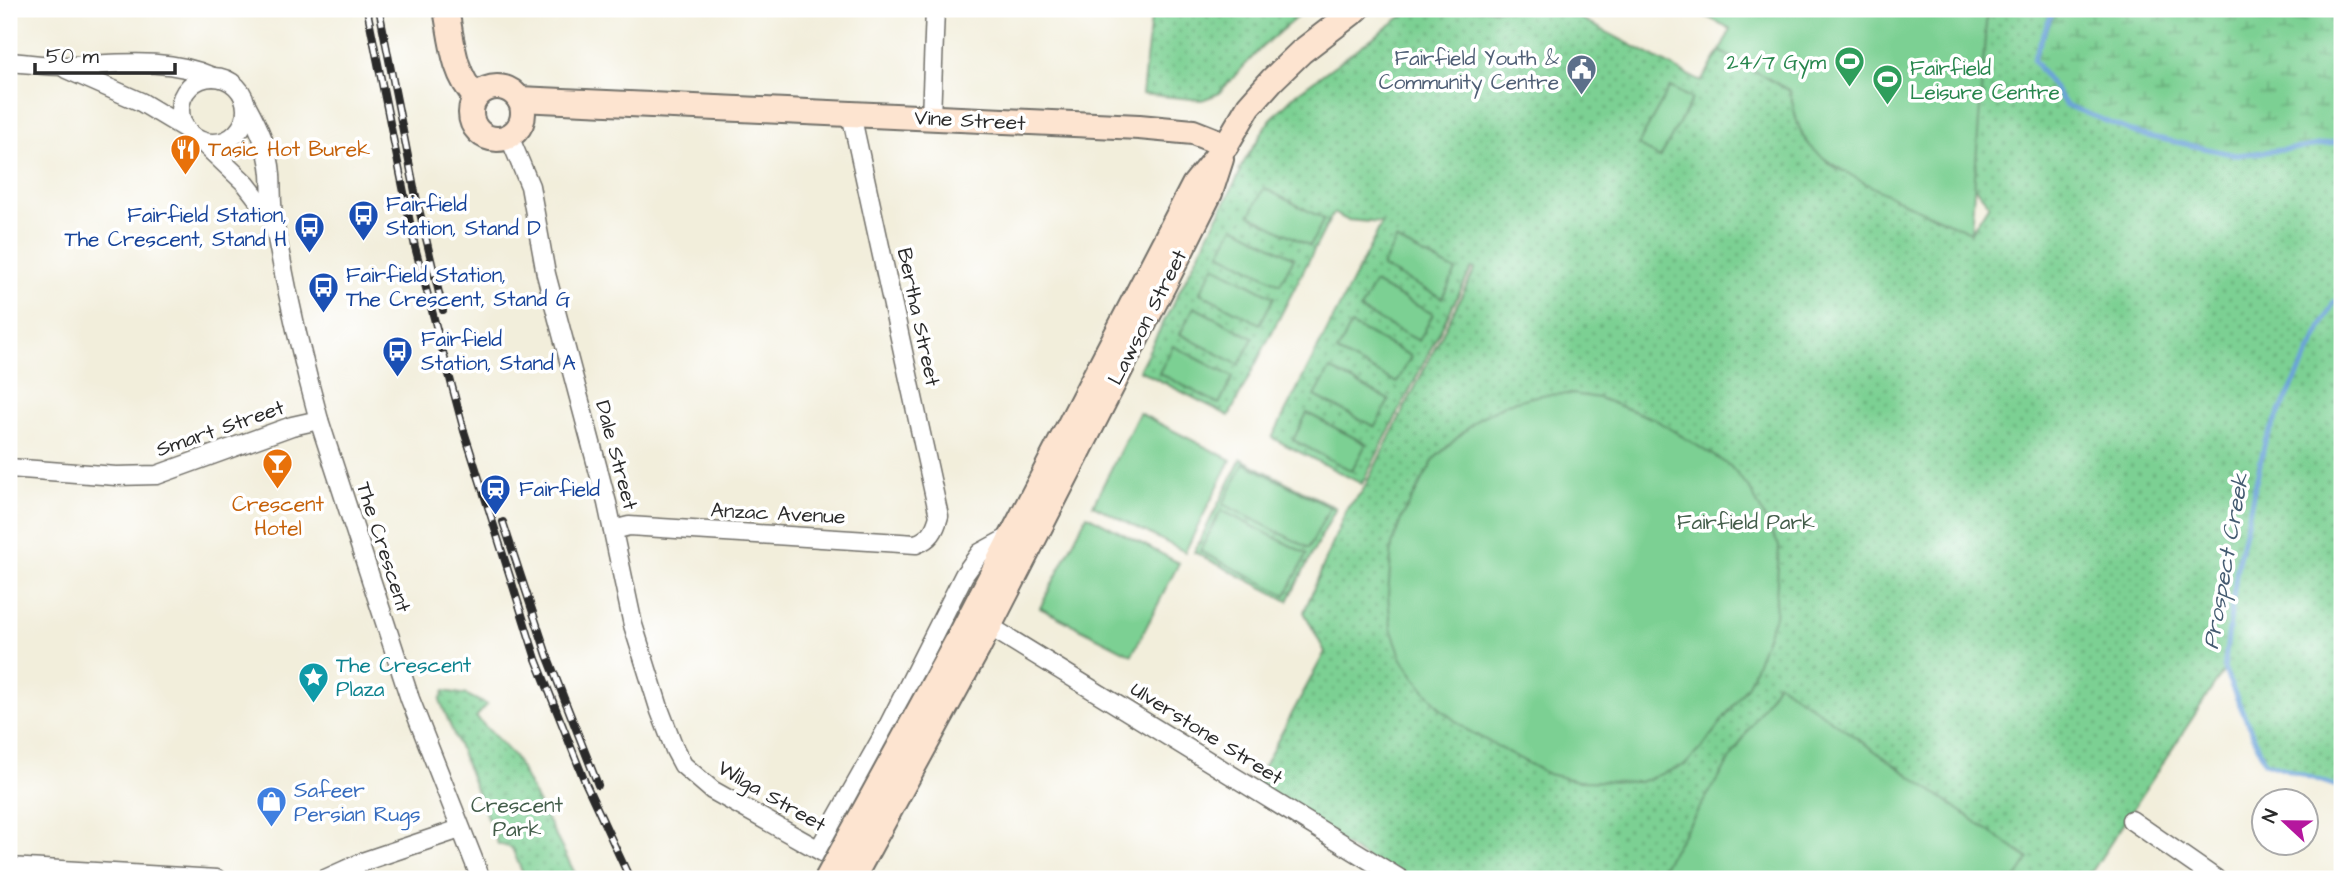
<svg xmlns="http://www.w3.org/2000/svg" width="2351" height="888" font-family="'Architects Daughter',sans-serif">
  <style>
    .wetland { fill: url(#wetland-marsh); stroke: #547e5f; stroke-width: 2 }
    .park { fill: url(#park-dots); stroke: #547e5f; stroke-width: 2 }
    .garden { fill: #7cd093; stroke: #547e5f; stroke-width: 2 }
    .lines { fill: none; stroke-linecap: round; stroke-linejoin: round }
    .stream { stroke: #6aa3d9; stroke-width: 5 }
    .street-casing { stroke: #716f69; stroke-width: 21 }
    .secondary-casing { stroke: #716f69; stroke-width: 28 }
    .street { stroke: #fff; stroke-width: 18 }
    .secondary { stroke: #fde4d0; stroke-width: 24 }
    .rail-casing { stroke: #2b2b2b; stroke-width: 8 }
    .rail { stroke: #fff; stroke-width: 5; stroke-dasharray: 16; stroke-linecap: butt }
    .secondary-bridge-casing { stroke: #716f69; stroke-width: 28; stroke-linecap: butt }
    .secondary-bridge { stroke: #fde4d0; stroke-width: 24 }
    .labels { text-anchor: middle; stroke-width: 7; stroke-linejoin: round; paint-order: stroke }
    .service-label { font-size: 21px; fill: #4e5e75; stroke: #fff; text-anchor: end }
    .leisure-label { font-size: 21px; fill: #27864d; stroke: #fff; text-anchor: end }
    .street-label { font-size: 21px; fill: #2b2b2b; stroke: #fff }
    .food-label { font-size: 21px; fill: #c56008; stroke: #fff; text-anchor: start }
    .transit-label { font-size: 21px; fill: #164399; stroke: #fff; text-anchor: start }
    .park-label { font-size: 21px; fill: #435d4a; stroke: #fff }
    .culture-label { font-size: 21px; fill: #0d838f; stroke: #fff; text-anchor: start }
    .shop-label { font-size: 21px; fill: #366cbe; stroke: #fff; text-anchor: start }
    .water-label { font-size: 23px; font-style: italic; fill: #445b71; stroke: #fff }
  </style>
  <defs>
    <pattern id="wetland-marsh" width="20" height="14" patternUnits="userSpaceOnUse" patternTransform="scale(1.75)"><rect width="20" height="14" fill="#7cd093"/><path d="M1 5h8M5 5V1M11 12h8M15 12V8" fill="none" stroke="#66a978"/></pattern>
    <pattern id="park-dots" width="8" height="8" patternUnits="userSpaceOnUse" patternTransform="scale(1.75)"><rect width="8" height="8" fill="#7cd093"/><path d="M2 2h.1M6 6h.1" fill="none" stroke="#66a978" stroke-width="1.8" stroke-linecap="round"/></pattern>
  </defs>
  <rect width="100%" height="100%" fill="#fff"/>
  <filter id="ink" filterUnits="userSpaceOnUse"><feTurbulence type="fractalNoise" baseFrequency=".0143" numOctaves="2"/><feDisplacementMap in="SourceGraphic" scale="14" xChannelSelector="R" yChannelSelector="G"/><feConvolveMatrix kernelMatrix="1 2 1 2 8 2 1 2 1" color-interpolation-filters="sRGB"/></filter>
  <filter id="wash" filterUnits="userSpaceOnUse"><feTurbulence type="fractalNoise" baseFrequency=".00686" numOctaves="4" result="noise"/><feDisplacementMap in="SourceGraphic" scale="28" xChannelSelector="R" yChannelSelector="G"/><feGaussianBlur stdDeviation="1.57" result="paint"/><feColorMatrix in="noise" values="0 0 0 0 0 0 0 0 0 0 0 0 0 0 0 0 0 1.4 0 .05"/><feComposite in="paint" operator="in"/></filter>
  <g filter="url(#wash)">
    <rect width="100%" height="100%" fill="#f2eedb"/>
    <path class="wetland" d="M2057,9H2342V141L2300,148L2236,155L2138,134L2066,105L2033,59Z"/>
    <g class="park">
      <path d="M1152,9H1306L1261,48L1218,94L1202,100L1142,94Z"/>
      <path d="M1412,9H1563L1701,82L1720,51L1790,91L1797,122L1829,164L1934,216L1971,232L1989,204L1971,183L1986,9H2054L2034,59L2066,105L2138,134L2236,155L2300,148L2342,141V788L2265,762L2224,670L2087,879H1400L1252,788L1325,652L1304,612L1347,508L1362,492L1475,269L1472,268L1362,484L1272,438L1382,223L1347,220L1333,213L1229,416L1139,370L1241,171L1239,170L1270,120L1297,93Z"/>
      <path d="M1241,459L1336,508L1288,601L1194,552Z"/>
      <path d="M444,691L467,695L487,705L476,717L514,756L578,879H525L512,848L498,844L440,700Z"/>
    </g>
    <g class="garden">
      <path d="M1692,9H1987L1971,232C1934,216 1828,172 1807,142C1796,126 1794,109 1790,91L1720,51L1731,29Z"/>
      <path d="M1670,87L1692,99L1660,158L1638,145Z"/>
      <path d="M1264,188L1324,219L1310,246L1250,215Z"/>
      <path d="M1234,226L1294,258L1280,284L1220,253Z"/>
      <path d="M1396,240L1456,271L1442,298L1382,267Z"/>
      <path d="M1214,266L1274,297L1260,324L1200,293Z"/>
      <path d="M1374,283L1433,314L1419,341L1360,310Z"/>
      <path d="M1194,307L1253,338L1239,365L1180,334Z"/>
      <path d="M1351,325L1411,356L1397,383L1337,352Z"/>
      <path d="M1173,346L1233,377L1219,404L1159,373Z"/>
      <path d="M1330,369L1389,400L1375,427L1315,396Z"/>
      <path d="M1572,394L1599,398L1654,419L1730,466L1750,489L1779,546L1775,616L1748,685L1704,745L1685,765L1640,782L1578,781L1548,774L1467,730L1443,711L1421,686L1402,659L1391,628L1388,595L1392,545L1402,517L1435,458L1479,418L1508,403L1540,395Z"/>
      <path d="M1139,413L1231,460L1185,552L1093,505Z"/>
      <path d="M1307,413L1366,444L1352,471L1293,440Z"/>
      <path d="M1244,463L1330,507L1309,548L1223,504Z"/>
      <path d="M1221,510L1307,554L1286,595L1200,551Z"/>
      <path d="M1087,515L1179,563L1132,655L1040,608Z"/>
      <path d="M1778,683L2029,859L2016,879H1655Z"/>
    </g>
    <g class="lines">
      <g class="stream">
        <path d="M2054,9L2033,59L2066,105L2138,134L2236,155L2300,148L2342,141"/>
        <path d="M2342,299L2334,302L2265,442L2237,567L2224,669L2265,762L2342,788"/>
      </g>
    </g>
  </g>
  <g filter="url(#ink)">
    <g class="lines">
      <defs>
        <g id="street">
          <path d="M9,62C27,63 45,66 63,66C113,65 165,56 213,77"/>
          <path d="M66,69L141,102L186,129"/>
          <circle cx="213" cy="110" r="33"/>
          <path d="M246,104C258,126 269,149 271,174C272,190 271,207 274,222C286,289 301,355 319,420L410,699L481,879"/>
          <path d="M931,118L935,9"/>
          <path d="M509,136L530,186L546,274L607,503L633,625L660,711L675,750L683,765L712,790L826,854"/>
          <path d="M202,142L246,184L273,219"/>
          <path d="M9,468L116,476L157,475L292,426L319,420"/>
          <path d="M613,530L629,526L916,544C930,539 935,531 939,516L851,114"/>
          <path d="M989,626L1400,879"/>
          <path d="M2131,820L2216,879"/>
          <path d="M819,849L884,734L964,575L980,553L1013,535"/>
          <path d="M9,867L217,879"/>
          <path d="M325,879L365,861L460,829"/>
        </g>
        <g id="secondary">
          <path d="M446,9C452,40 453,74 476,97"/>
          <circle cx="497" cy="113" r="26"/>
          <path d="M519,99L1139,127L1193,132L1226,145"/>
          <path d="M959,638L1194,185L1226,145L1249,106L1272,80L1301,52L1357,9"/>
          <path d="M978,648L1182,249L1210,193L1221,159"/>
        </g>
      </defs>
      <use href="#street" class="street-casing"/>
      <use href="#secondary" class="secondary-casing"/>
      <use href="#street" class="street"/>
      <use href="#secondary" class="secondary"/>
      <defs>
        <g id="rail">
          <path d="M367,9L415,247L464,431L536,659L585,782L630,879"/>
          <path d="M379,9L415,192L443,310"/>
          <path d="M503,522L547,655L598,785"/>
        </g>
      </defs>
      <use href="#rail" class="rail-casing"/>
      <use href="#rail" class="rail"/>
      <defs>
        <g id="secondary-bridge">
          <path d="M827,879L959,638"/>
          <path d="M852,879L978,648"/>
        </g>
      </defs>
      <use href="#secondary-bridge" class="secondary-bridge-casing"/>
      <use href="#secondary-bridge" class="secondary-bridge"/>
    </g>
  </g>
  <defs>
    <symbol id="stadium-pin" viewBox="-11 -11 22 30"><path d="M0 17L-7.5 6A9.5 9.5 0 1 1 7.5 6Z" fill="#2e9e5b" stroke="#fff"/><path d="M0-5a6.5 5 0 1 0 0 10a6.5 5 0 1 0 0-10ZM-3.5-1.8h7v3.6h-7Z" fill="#fff"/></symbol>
    <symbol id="civic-pin" viewBox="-11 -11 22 30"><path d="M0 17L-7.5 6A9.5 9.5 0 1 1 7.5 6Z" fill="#5c6f8a" stroke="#fff"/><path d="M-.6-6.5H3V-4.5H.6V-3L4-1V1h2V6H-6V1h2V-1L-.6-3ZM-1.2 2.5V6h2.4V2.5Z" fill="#fff"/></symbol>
    <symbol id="restaurant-pin" viewBox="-11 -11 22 30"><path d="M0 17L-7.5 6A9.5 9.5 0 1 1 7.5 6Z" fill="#e8710a" stroke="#fff"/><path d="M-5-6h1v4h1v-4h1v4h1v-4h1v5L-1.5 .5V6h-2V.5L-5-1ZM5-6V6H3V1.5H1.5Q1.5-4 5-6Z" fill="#fff"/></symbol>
    <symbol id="bus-pin" viewBox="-11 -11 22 30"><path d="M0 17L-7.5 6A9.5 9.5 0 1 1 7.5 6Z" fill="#1a4fb4" stroke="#fff"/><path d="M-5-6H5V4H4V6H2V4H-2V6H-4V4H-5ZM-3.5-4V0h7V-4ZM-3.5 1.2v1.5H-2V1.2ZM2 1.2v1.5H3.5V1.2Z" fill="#fff"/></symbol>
    <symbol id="bar-pin" viewBox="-11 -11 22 30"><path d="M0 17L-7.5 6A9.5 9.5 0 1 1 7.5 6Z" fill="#e8710a" stroke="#fff"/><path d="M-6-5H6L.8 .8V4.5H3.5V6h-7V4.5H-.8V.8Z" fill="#fff"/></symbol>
    <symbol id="station-pin" viewBox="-11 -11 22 30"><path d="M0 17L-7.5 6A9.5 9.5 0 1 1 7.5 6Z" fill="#1a4fb4" stroke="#fff"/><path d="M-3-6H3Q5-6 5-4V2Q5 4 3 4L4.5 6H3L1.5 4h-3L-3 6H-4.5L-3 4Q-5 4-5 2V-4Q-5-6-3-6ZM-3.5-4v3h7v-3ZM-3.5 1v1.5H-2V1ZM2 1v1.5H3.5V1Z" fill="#fff"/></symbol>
    <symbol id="sight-pin" viewBox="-11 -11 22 30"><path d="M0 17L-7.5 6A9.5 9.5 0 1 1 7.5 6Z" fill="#0f9aa8" stroke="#fff"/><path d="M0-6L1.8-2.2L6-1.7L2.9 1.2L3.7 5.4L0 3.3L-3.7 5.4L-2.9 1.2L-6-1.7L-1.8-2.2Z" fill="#fff"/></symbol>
    <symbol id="shop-pin" viewBox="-11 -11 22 30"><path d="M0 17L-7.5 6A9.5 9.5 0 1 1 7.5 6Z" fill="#3f7fe0" stroke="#fff"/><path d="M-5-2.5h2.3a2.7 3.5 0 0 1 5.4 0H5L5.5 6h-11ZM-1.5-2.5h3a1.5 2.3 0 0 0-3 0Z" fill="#fff"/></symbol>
  </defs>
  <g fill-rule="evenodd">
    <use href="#stadium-pin" x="1832" y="44" width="35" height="47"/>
    <use href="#civic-pin" x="1564" y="52" width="35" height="47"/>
    <use href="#stadium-pin" x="1870" y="62" width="35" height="47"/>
    <use href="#restaurant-pin" x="168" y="132" width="35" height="47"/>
    <use href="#bus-pin" x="346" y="198" width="35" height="47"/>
    <use href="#bus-pin" x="292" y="210" width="35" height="47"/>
    <use href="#bus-pin" x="306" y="270" width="35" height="47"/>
    <use href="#bus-pin" x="380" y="334" width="35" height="47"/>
    <use href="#bar-pin" x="260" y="446" width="35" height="47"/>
    <use href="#station-pin" x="478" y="472" width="35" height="47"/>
    <use href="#sight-pin" x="296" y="660" width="35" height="47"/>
    <use href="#shop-pin" x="254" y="784" width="35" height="47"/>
  </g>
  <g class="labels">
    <g class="service-label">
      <text x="1559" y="65">Fairfield Youth &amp;<tspan x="1559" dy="24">Community Centre</tspan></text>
    </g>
    <g class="leisure-label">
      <text x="1826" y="69">24/7 Gym</text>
      <text x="1910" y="75" text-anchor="start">Fairfield<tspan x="1910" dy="24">Leisure Centre</tspan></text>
    </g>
    <g class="street-label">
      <text transform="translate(970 120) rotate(3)" y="7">Vine Street</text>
      <text transform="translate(919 317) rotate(78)" y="7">Bertha Street</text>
      <text transform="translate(1147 317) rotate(-63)" y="7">Lawson Street</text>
      <text transform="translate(220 428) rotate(-19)" y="7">Smart Street</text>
      <text transform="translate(617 455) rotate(75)" y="7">Dale Street</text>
      <text transform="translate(778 513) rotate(3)" y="7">Anzac Avenue</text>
      <text transform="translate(384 547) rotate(72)" y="7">The Crescent</text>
      <text transform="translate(1207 733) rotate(32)" y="7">Ulverstone Street</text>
      <text transform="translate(772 796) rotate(30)" y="7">Wilga Street</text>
    </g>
    <g class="food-label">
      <text x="208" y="156">Tasic Hot Burek</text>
      <text x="278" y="511" text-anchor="middle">Crescent<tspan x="278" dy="24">Hotel</tspan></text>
    </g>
    <g class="transit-label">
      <text x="386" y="211">Fairfield<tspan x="386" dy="24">Station, Stand D</tspan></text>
      <text x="287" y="222" text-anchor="end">Fairfield Station,<tspan x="287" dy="24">The Crescent, Stand H</tspan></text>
      <text x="346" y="282">Fairfield Station,<tspan x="346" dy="24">The Crescent, Stand G</tspan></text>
      <text x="421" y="346">Fairfield<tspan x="421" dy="24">Station, Stand A</tspan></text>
      <text x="519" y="496">Fairfield</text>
    </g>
    <g class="park-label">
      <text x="1746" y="529">Fairfield Park</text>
      <text x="517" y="812">Crescent<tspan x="517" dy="24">Park</tspan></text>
    </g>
    <g class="culture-label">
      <text x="336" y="672">The Crescent<tspan x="336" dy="24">Plaza</tspan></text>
    </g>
    <g class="shop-label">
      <text x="294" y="797">Safeer<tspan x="294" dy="24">Persian Rugs</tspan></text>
    </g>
    <g class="water-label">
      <text transform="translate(2225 561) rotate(-80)" y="8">Prospect Creek</text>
    </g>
  </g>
  <rect width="2351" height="888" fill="none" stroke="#fff" stroke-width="35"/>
  <g transform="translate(2285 822) rotate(292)"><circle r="33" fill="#ffffff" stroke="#aaaaaa" stroke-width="2"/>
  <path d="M0-5L12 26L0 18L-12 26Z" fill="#b5179e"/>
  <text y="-10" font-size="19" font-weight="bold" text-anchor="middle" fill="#2b2b2b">N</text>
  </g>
  <path d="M35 63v10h140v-10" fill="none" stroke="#2b2b2b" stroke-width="3.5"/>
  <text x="46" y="63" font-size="21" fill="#2b2b2b" stroke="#ffffff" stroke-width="5" paint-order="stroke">50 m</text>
</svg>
